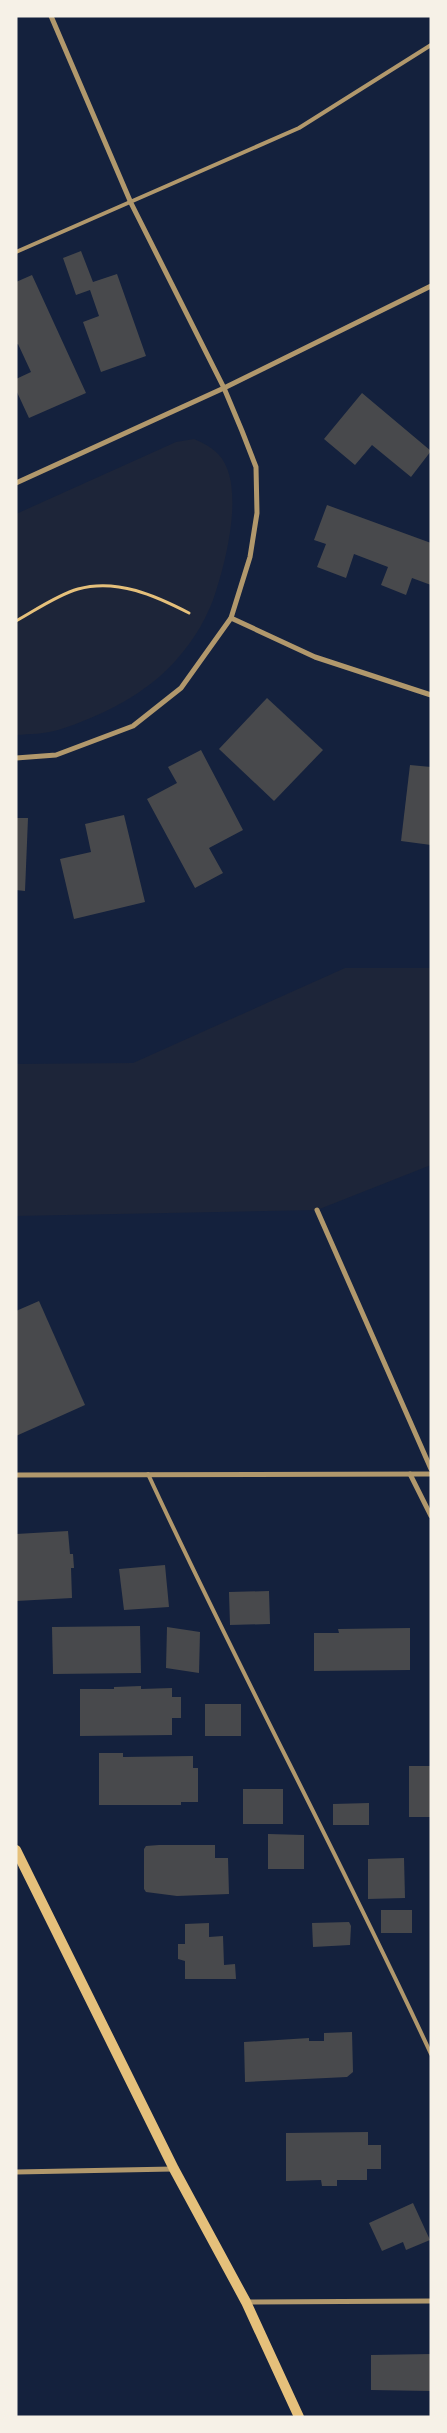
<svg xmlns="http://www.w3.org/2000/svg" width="447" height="2433" font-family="'DM Sans',sans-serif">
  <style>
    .green { fill: #1d2539 }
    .building { fill: #48494c }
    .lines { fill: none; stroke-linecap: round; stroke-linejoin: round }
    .path { stroke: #e5c07b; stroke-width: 3 }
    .service { stroke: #b1986c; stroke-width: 4 }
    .minor { stroke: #b1986c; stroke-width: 5 }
    .secondary { stroke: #e5c07b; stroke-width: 10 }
  </style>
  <rect width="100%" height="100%" fill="#14213d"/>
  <g class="green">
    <path d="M194,439C203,443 212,447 219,455C245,483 227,558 216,591C209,615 194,640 177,659C147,694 100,717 58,730C45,734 30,734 16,735V514L176,442Z"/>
    <path d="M345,968H431V1165L317,1210L16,1216V1064L133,1063Z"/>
  </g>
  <g class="building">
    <path d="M81,251L93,282L117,274L146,356L101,372L83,322L99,316L90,290L76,295L63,258Z"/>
    <path d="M32,275L86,393L29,418L16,390V379L31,372L18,344L16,345V282Z"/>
    <path d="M362,393L431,451L411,477L372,445L355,465L324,439Z"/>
    <path d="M327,505L431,543V585L412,578L406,595L381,585L388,567L354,554L346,578L317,567L326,544L314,540Z"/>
    <path d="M267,698L323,750L274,801L219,749Z"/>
    <path d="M201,750L243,830L209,848L223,873L195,888L147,799L177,783L168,767Z"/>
    <path d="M410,765L431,767V845L401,841Z"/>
    <path d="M124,815L145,902L74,919L60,859L91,852L85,824Z"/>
    <path d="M16,818H28L25,891L16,890Z"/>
    <path d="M39,1301L85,1405L16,1436V1311Z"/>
    <path d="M68,1531L70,1554H73L74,1568H71L72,1598L16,1601V1534Z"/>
    <path d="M165,1565L169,1607L124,1610L119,1569Z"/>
    <path d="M269,1591L270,1624L230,1625L229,1592Z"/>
    <path d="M140,1626L141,1673L53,1674L52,1627Z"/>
    <path d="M167,1627L200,1632L199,1673L166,1668Z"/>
    <path d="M410,1628V1670L314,1671V1633H339L338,1629Z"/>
    <path d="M141,1686V1689L172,1688V1697H181V1718H172V1735L80,1736V1689H114V1687Z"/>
    <rect x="205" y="1704" width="36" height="32"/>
    <path d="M99,1753H123V1757L193,1756V1768H198V1802H181V1805H99Z"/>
    <rect x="409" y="1766" width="22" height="51"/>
    <rect x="243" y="1789" width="40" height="35"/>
    <path d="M369,1803V1825H333V1804Z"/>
    <path d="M268,1834L304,1835V1869H268Z"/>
    <path d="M159,1845H215V1858H228L229,1894L177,1896L146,1892L144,1889V1849L146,1846Z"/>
    <path d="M404,1858L405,1898L368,1899V1859Z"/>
    <rect x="381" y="1910" width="31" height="23"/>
    <path d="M349,1922L351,1926L350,1945L313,1947L312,1923Z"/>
    <path d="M209,1923V1937L223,1936L224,1965L235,1964L236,1979H185V1961L178,1959V1944H185V1924Z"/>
    <path d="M352,2032L353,2072L347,2077L245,2082L244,2042L309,2038V2041H324V2033Z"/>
    <path d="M368,2132V2145H381V2169H367V2180H337V2186H322L321,2180L286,2181V2133Z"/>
    <path d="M413,2203L430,2240L406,2250L403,2242L382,2251L369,2223Z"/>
    <path d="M431,2354V2391L371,2390V2355Z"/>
  </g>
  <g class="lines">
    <path class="path" d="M16,621C36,610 57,595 78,589C117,578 156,596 189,613"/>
    <g class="service">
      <path d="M16,252L299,128L431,45"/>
      <path d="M148,1474C238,1669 341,1859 431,2054"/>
    </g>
    <g class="minor">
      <path d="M16,483L224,388L431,286"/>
      <path d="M231,618L315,657L431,695"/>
      <path d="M16,758L56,755L133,726L181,688L231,618L250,557L257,513L256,467L242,431L224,388L131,203L51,16"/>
      <path d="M317,1210L431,1469"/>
      <path d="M410,1474L431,1516"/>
      <path d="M16,1475L431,1474"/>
      <path d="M16,2172L173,2169"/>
      <path d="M246,2302L431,2301"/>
    </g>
    <path class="secondary" d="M16,1850L174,2169L246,2302L299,2417"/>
  </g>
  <rect width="447" height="2433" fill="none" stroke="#f6f1e7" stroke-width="35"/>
</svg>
